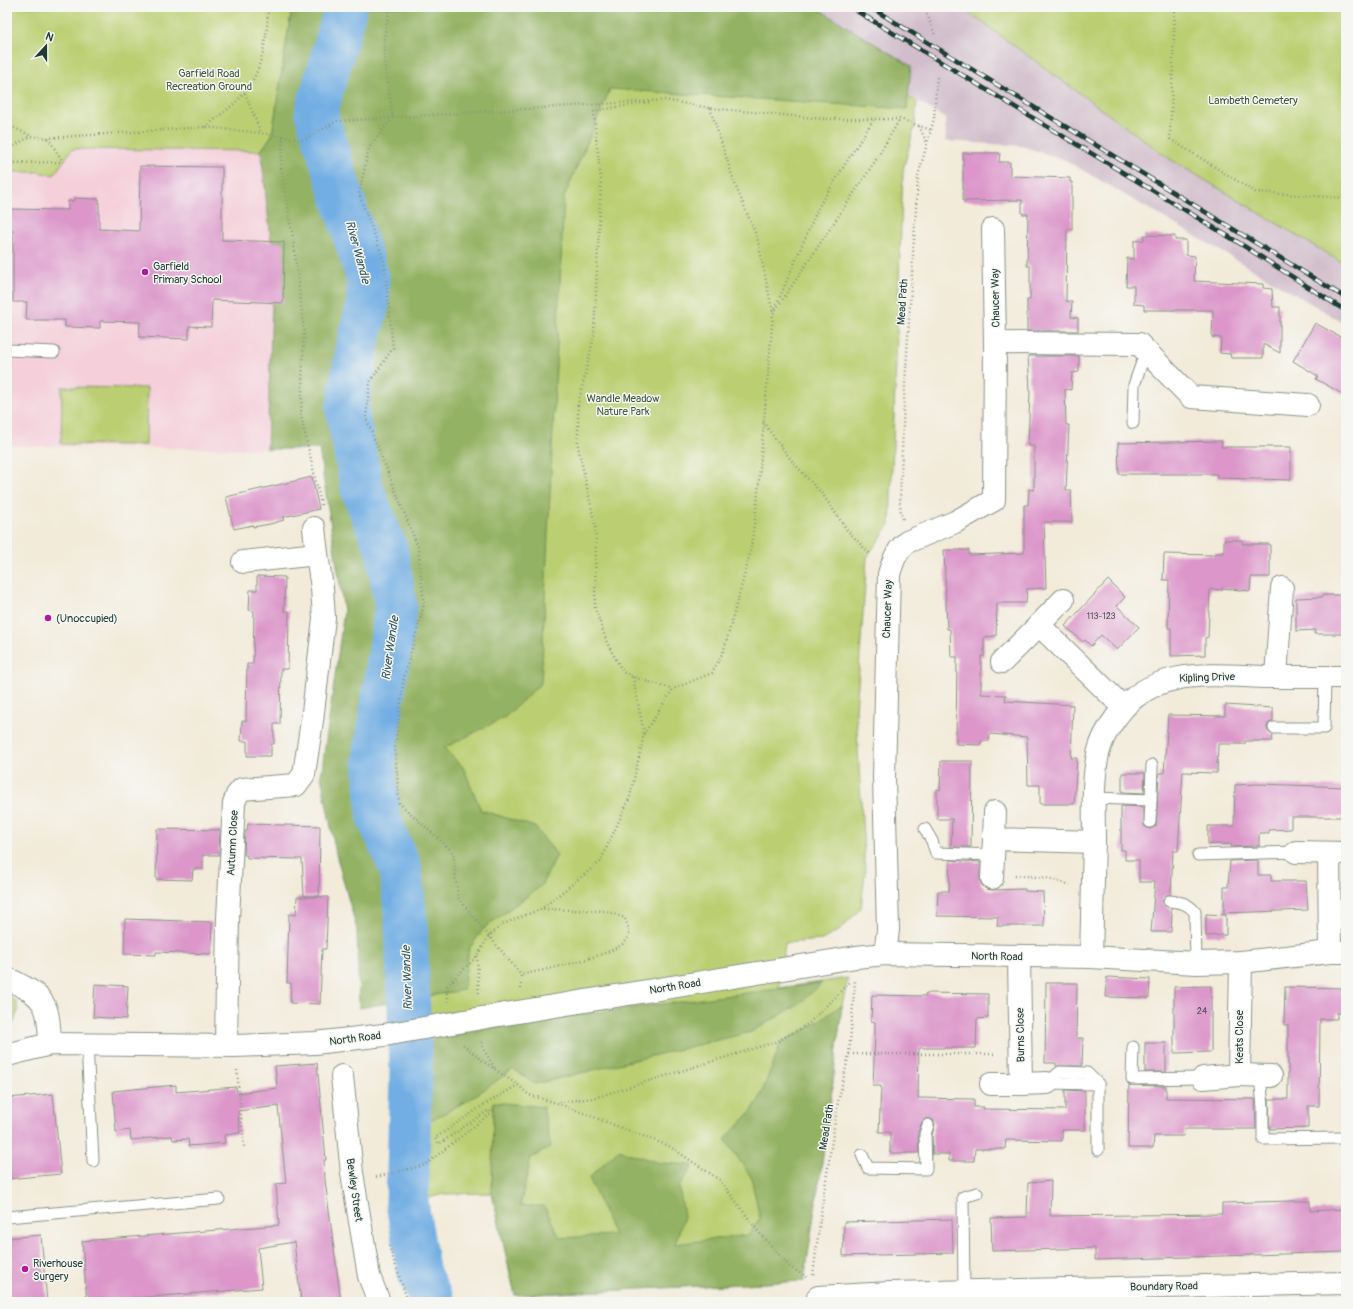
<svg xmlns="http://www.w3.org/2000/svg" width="1353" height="1309" font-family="Pangolin,sans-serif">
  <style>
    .built { fill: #f5cfda }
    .industrial { fill: #d1bdcb }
    .green { fill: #bbcf72; stroke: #6d8653 }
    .forest { fill: #94b264; stroke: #5a784c }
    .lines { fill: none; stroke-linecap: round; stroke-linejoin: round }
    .river { stroke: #72aee3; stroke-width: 43 }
    .building { fill: #dc96ca }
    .lane-casing { stroke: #889487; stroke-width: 13 }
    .street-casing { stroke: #889487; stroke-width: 24 }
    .path { stroke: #889487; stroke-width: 2.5; stroke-dasharray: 1 3; stroke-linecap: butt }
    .lane { stroke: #fff; stroke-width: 11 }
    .street { stroke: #fff; stroke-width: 22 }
    .rail-casing { stroke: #1f3d34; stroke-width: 4.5 }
    .rail { stroke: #f6f6f2; stroke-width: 3; stroke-dasharray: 9; stroke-linecap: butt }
    .street-bridge-casing { stroke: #889487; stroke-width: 24; stroke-linecap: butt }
    .street-bridge { stroke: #fff; stroke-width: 22 }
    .poi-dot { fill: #b5179e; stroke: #f6f6f2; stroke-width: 1.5 }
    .labels { text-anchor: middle; stroke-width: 3; stroke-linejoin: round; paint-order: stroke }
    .number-label { font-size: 9px; fill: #4e535a }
    .park-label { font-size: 11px; fill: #3e5a40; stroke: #f6f6f2 }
    .poi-label { font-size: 11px; fill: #1f3d34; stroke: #f6f6f2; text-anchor: start }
    .street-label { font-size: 11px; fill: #1f3d34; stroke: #f6f6f2 }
    .water-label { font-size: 12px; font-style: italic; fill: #345960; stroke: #f6f6f2 }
  </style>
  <rect width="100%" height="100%" fill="#f6f6f2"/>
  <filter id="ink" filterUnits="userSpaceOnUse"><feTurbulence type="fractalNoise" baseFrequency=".025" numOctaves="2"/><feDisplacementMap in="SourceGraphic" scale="8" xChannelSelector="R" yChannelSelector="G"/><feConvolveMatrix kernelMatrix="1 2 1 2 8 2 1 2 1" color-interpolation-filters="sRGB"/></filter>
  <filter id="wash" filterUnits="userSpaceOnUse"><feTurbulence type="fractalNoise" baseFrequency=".012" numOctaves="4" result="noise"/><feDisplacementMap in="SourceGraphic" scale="16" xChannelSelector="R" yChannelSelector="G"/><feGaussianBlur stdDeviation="0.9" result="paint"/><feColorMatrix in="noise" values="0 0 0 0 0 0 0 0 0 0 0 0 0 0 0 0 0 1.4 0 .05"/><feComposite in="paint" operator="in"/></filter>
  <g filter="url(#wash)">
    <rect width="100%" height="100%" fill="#f2ebda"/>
    <path class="built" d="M72,149L261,151L271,241L284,242L272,302L267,449L7,446V172H37L54,175Z"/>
    <path class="industrial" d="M763,7H961L1170,159L1346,265V324L1065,160L1022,146L946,141L945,118Z"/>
    <g class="green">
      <path d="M7,7H292L272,135L261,151L72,149L54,175L37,172H7Z"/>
      <path d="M346,7H763L917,102L915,125L903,170L890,524L867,557L856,711L865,873L861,908L840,930L822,940L785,943L779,988L848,978L842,1005L829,1115L804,1281L515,1295L492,1193L445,1194L407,1203L411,1073L408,969Z"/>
      <path d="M961,7H1346V265L1170,159Z"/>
      <path d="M62,387L147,388L146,445L61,444Z"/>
      <path d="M7,995L16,1001L18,1011L13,1024L7,1026Z"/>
    </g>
    <g class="forest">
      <path d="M292,7H815L911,66L907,109L610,89L564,197L541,683L505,717L444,748L463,767L481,810L535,827L557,855L541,886L484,928L469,949L463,990L359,1008L357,930L336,854L321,776L344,611L319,449H267L272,302L284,242L271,241L261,151L272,135Z"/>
      <path d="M822,983L798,1005L751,1032L535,1084L513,1069L475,1096L414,1130L419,1042L498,1026Z"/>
      <path d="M842,1005L829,1115L804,1281L515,1295L492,1193L493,1102L543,1107L551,1147L531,1158L520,1206H544L560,1238L614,1235L589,1178L618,1150L660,1163L693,1165L679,1187L684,1216L675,1244L748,1235L760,1218L751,1177L725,1139L750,1113L760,1098L781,1042L805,1030Z"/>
    </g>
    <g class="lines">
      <path class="river" d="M346,7L316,113L368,279V304L358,343L347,410L362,489L387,551L396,607L374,760L379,819L400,867L406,921L411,1073L407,1203L419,1274L433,1302"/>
    </g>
    <g id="blocks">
      <g class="building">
        <path d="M963,153H1000L999,162H1010V176L1070,178V182H1072V229H1067L1066,301L1072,302L1071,317L1078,318V331H1027V300H1030V266H1027L1028,214H1022V200L963,201Z"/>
        <path d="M140,166L222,167V240L284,242L283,303L212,300L211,327L189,326V339L139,337L140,322L100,321V328L65,327V320H26L27,302H13V229H7V209L68,210V201H73L74,198L99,199V229L139,231Z"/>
        <path d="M1144,235L1175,236V240H1186V255L1195,256L1194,281L1263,284V288L1272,289L1273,307H1280V353L1263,344V358H1231L1230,354L1220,353L1221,338L1212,337L1213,310H1144V305L1134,304V286H1126L1127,258L1134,259V241L1144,240Z"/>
        <path d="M1315,323L1346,340V396L1316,379L1318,376L1293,361Z"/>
        <path d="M1028,356H1079V372L1072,373L1071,390L1065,389L1066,425H1069L1066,490H1071L1072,522H1044L1046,588L1027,589L1026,603H997L996,636L984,637V656H981V694L1006,695L1005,701L1073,705L1071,758H1077L1074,804H1040V785H1028L1027,737L990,734L989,741H981V745L956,744L957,657H951L950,629H947L944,550H969V555L1024,553V505H1028L1029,489L1034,490V446H1028L1030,390Z"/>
        <path d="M1222,441L1221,447H1291V480L1217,478V474H1119L1118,443Z"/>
        <path d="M312,477L319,509L283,517L284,520L270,524L253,527V525L234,529L226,497Z"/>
        <path d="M1224,540H1242V544H1270V577H1251L1250,591L1222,588V590L1210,589L1208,637L1205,638V655L1171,656V628H1168L1169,580H1163L1164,554L1215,555V553H1224Z"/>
        <path d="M257,576L285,577L284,611H289L288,669H281L280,724H274V744H271V756H247V741H241L242,721H246L247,664H253L254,611L249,610L250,590H257Z"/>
        <path d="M1108,580L1125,597L1117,606L1139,627L1117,650L1101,635L1091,646L1085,640L1083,642L1065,626Z"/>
        <path d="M1323,595H1342V600H1346V634H1314L1315,630L1296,631V598L1322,597Z"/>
        <path d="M1225,705L1273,708V721L1268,724L1267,728L1268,732L1273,735L1272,741H1245V744H1218L1217,773L1183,772L1178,851H1173L1171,894L1166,895L1162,901L1165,906L1171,908V913H1172L1171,932H1151L1155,882H1139V860H1125V850H1121V806L1144,807V826L1150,829L1156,826L1159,773H1164L1168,715L1225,716Z"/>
        <path d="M941,761H972L971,847H951L952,819H937V789L940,790Z"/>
        <path d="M1122,773H1145L1144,793L1122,792Z"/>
        <path d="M1259,784L1346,787V817H1291V829L1269,830V833H1259V846L1231,847L1232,844H1208V826H1234L1235,785Z"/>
        <path d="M248,824L320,826L319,896H304L302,859L247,858V855H244L245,831H247Z"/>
        <path d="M157,829L220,830L219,855H203V869H193L192,880L156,879Z"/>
        <path d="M950,860L980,862V878L981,884L986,889L992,890L1025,889V891L1043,892L1044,926H997L998,917L937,916L938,891H949Z"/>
        <path d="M1258,860V875H1271V881H1306L1308,910L1224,913V887H1228L1230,861Z"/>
        <path d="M297,897H328L326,949H322L320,1004L290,1003L291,983H287L289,914L296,915Z"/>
        <path d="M1206,914L1226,915V935L1206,936Z"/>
        <path d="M125,919L212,922L211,954L156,952V955L124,954Z"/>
        <path d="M1107,977L1150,979L1149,998L1106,997Z"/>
        <path d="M1046,983H1077L1076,1038H1083L1082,1066H1056V1063H1045Z"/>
        <path d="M95,984L128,986L126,1019L93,1017Z"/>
        <path d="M1211,986V1052L1174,1053V987Z"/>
        <path d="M1285,987L1346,988V1014L1337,1013V1019H1320L1319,1106H1308V1128L1270,1129L1269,1099H1288V1025H1284Z"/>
        <path d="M926,993L988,994V1018L977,1019L976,1048H919L918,1098L974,1099V1107H984L983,1109L1065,1110V1090L1085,1091V1130H1062V1141L1006,1140L1005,1149H975L974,1161H949V1154H933L932,1135L935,1124L933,1120L927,1118L922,1122L918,1132L919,1153H890V1132H879L881,1086H873L875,1032V1022L871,1021L872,995L925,996Z"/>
        <rect x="1145" y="1043" width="21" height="29"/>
        <path d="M317,1063L326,1160H324L325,1180L341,1302H301L294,1242L258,1248L262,1288L87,1302L82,1241L279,1225L276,1184L286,1183L278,1106L238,1111L240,1133L224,1135L225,1143L189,1146L188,1139L173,1140L172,1136L131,1140L130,1130L116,1132L113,1091L176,1085V1092L236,1087L237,1093L277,1088L275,1066Z"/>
        <path d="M1129,1085L1166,1086V1098L1255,1099L1256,1129H1185L1184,1136H1154L1153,1148H1128Z"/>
        <path d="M53,1094L61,1174L7,1179V1098Z"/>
        <path d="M1051,1181L1050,1216L1222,1214V1203L1292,1201H1310V1211L1346,1209V1252L1095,1260V1248L992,1251L991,1218L1027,1217L1028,1183Z"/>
        <path d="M952,1219L953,1253L843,1256L844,1222Z"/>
        <path d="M41,1235L47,1302H7V1238Z"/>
      </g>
    </g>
  </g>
  <g filter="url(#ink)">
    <use href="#blocks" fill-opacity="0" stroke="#889487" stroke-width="1"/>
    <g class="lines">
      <defs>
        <g id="lane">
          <path d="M7,350L54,352"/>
          <path d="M1133,423L1134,385L1146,351"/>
          <path d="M1274,728H1324L1325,677"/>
          <path d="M1094,798L1151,800L1152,765"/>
          <path d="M1150,822L1151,800"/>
          <path d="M925,829L932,841L936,853L993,855"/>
          <path d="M1198,855L1296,852"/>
          <path d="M1169,901C1180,902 1188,903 1195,912L1196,963"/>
          <path d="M87,1044L93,1161"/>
          <path d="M1133,1047L1132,1079L1203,1078"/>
          <path d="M1260,1076L1263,1107V1139L1342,1138"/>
          <path d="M1047,1083L1060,1072L1087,1073L1098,1084V1150"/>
          <path d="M1047,1083L1098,1084"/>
          <path d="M862,1155L868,1168L926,1169L925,1134L928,1125"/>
          <path d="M7,1217L219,1199"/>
          <path d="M964,1291L963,1197L977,1193"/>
        </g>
        <g id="street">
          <path d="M995,343L1139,344L1191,397L1308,405"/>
          <path d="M314,528L317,554"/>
          <path d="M1063,600L1039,625L1123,707"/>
          <path d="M1002,662L1039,625"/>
          <path d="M1276,677L1282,588"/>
          <path d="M995,812L994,839L1094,842C1094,813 1092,782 1098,754C1101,740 1108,728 1117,716C1152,667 1210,675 1264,677C1291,677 1319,677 1346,677"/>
          <path d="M1296,852L1346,853"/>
          <path d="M1329,853L1330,952"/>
          <path d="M992,878L994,839"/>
          <path d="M885,954L888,930L884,777L889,574C893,561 896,551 907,542L955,522L994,500L995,343L993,229"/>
          <path d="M1091,957L1094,842"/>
          <path d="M7,979C13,981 19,984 24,987C50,1000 49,1018 50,1044"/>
          <path d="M499,1015L856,957L885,954L1091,957L1196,963L1241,962L1330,952H1346"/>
          <path d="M226,1045L228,918L234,803L237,795L242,789L296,785L304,774L312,721L324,618L322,588L317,554L243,562"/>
          <path d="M7,1055L50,1044L235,1046L315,1043L384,1035"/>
          <path d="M1239,1075L1271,1076"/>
          <path d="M342,1076L352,1173L369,1276L379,1302"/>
          <path d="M1203,1078L1239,1075L1241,962"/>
          <path d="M991,1084H1021L1019,956"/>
          <path d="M1021,1084L1047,1083"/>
          <path d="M819,1302L818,1297L890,1293L1346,1283"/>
        </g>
      </defs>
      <use href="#lane" class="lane-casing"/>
      <use href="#street" class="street-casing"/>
      <g class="path">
        <path d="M390,7L384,36L385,66L393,117L369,148L359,194L384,261L393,348L370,382L366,418L418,547L424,605L404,677L395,748L399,803L453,852L458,898L521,975"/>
        <path d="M924,7L935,35"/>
        <path d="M1175,7L1170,139L1255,192L1346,198"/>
        <path d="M245,93L261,133"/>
        <path d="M649,102L594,111L596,138L601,179L594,336L578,405V446L596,529L595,608L607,643L623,672L633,677L673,689"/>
        <path d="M710,108L736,187L757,237L773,314"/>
        <path d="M7,124L31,136"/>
        <path d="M919,126L927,143"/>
        <path d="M205,127C219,116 234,106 245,92C262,72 268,33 268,7"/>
        <path d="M283,136L281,166L294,245L304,331L301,416L322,508"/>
        <path d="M48,138L63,162"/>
        <path d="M7,150L31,136L48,138L205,127L261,133L303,140L337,121L665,100L710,108L825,119H900L931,130"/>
        <path d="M7,163L63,162"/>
        <path d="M775,308L819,206L873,120"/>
        <path d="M763,422L791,460L823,495L847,530L871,555"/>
        <path d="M903,519L901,514L900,502L904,401L918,176L934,119L937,77"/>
        <path d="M633,677L644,734"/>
        <path d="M1015,875L1048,878L1070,885"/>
        <path d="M477,956L479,995"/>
        <path d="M521,989V975C546,969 605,958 624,943C627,940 628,936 630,932L625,918L606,911L542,909"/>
        <path d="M448,1002L447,986L477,956L489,936L503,924L541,909L600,862L630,797L644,734L673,689L712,673L724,650L750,554L757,504L773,314L874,163L900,119"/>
        <path d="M482,1042L483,1048L495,1069"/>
        <path d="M463,1045L483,1061L518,1085"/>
        <path d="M849,1054H997"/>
        <path d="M237,1070L244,1147"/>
        <path d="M518,1085L529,1095L557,1103L669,1146L720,1180L757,1230L791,1268L807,1277"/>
        <path d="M559,1102L594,1098L778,1041L808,1024L850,982"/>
        <path d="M376,1177L425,1165L491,1113L489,1110L439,1144L435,1138L485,1104L518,1085"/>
        <path d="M389,1246L408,1302"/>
        <path d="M813,1275L821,1213L838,1102L849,1054L855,981"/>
      </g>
      <use href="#lane" class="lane"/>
      <use href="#street" class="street"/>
      <defs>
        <g id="rail">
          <path d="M850,7L1236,241L1346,311"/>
          <path d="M870,7L1346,298"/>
        </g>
      </defs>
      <use href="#rail" class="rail-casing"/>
      <use href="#rail" class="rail"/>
      <defs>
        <path id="street-bridge" d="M384,1035L499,1015"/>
      </defs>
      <use href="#street-bridge" class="street-bridge-casing"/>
      <use href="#street-bridge" class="street-bridge"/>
    </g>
  </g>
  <g class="poi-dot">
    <circle cx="145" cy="272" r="4"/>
    <circle cx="48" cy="618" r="4"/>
    <circle cx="25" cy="1269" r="4"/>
  </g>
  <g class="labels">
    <g class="number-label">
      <text x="1101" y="619">113-123</text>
      <text x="1202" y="1014">24</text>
    </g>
    <g class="park-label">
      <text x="209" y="77">Garfield Road<tspan x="209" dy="13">Recreation Ground</tspan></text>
      <text x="1253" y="104">Lambeth Cemetery</text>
      <text x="623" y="402">Wandle Meadow<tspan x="623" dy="13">Nature Park</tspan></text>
    </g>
    <g class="poi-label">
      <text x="153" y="270">Garfield<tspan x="153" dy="13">Primary School</tspan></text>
      <text x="56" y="622">(Unoccupied)</text>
      <text x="33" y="1267">Riverhouse<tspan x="33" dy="13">Surgery</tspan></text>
    </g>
    <g class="street-label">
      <text transform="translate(995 298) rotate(-91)" y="4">Chaucer Way</text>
      <text transform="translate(902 302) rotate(-86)" y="4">Mead Path</text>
      <text transform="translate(887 609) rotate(-88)" y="4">Chaucer Way</text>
      <text transform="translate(1207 677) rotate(-2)" y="4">Kipling Drive</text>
      <text transform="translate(232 843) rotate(-87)" y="4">Autumn Close</text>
      <text transform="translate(997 956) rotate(1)" y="4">North Road</text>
      <text transform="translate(675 986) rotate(-9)" y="4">North Road</text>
      <text transform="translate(1020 1035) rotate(-91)" y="4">Burns Close</text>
      <text transform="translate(1239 1037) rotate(-90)" y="4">Keats Close</text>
      <text transform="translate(355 1038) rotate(-7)" y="4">North Road</text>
      <text transform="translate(826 1127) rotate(-81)" y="4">Mead Path</text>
      <text transform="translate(355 1190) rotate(82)" y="4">Bewley Street</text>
      <text transform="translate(1164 1286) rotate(-1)" y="4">Boundary Road</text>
    </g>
    <g class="water-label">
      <text transform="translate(358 252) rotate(75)" y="4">River Wandle</text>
      <text transform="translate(390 648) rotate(-82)" y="4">River Wandle</text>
      <text transform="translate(407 978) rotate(-92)" y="4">River Wandle</text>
    </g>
  </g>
  <rect width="1353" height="1309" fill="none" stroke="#f6f6f2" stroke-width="24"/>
  <g transform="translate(46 46) rotate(21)" stroke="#f6f6f2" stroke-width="3" paint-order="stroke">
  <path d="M0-3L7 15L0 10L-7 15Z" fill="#1f3d34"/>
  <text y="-6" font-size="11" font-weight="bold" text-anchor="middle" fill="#1f3d34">N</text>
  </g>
</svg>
